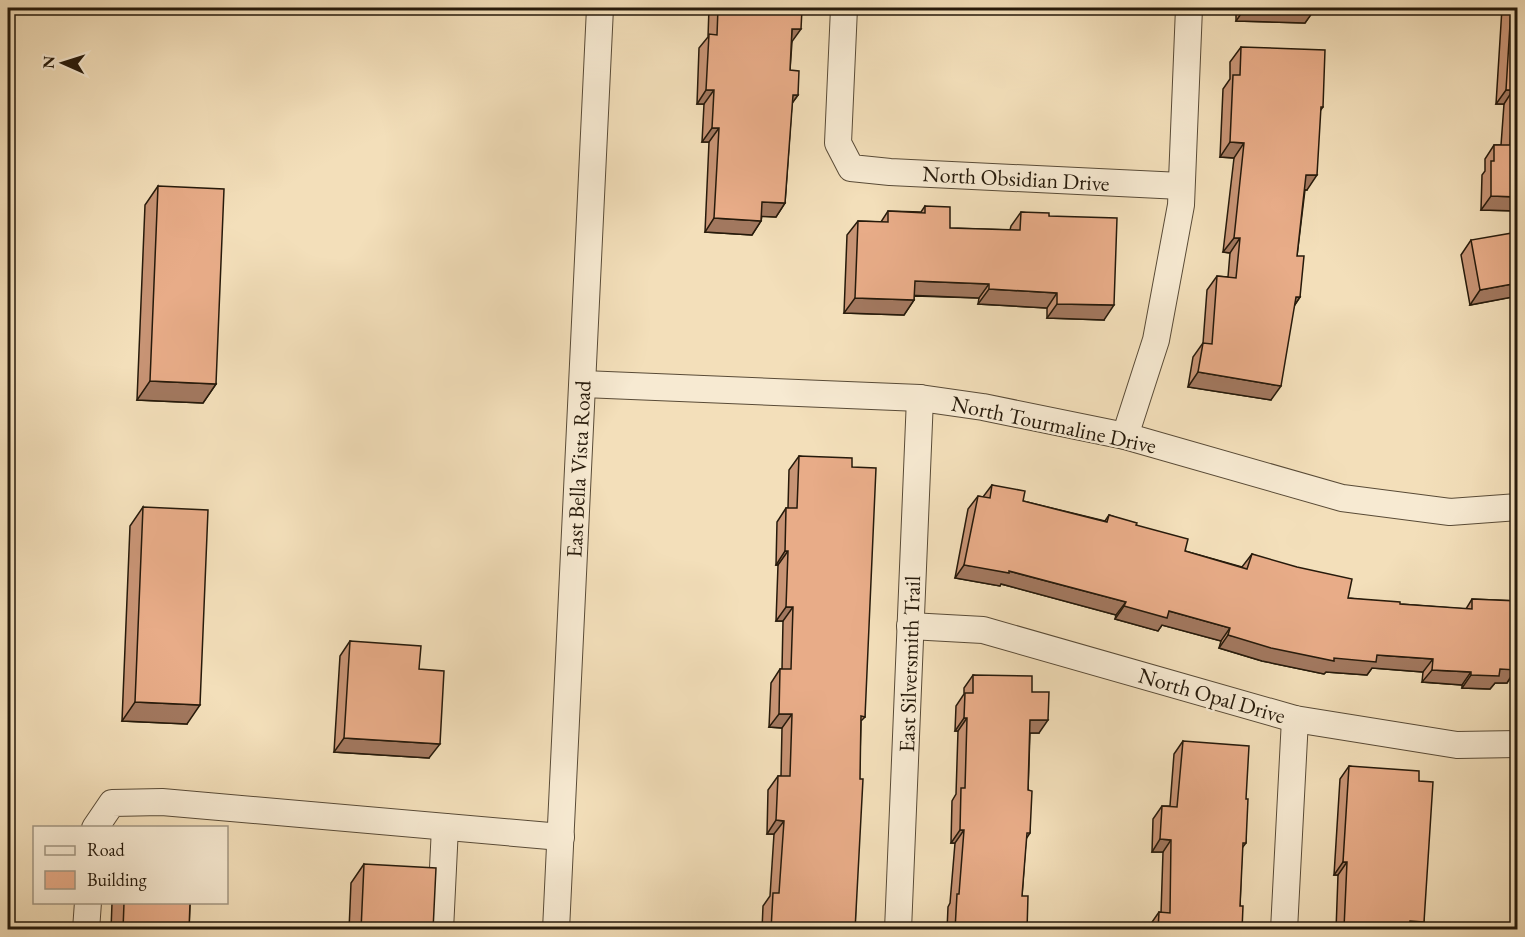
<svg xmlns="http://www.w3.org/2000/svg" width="1525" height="937" font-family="'EB Garamond',serif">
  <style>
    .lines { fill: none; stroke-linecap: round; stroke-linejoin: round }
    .minor-casing { stroke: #594b37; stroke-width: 28 }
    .minor { stroke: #f7ead2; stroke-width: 26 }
    .wall { fill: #c89475; stroke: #261a0b; stroke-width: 1.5 }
    .shaded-wall { fill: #a2785f; stroke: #261a0b; stroke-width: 1.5 }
    .building { fill: #e8ac88; stroke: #261a0b; stroke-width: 1.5 }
    .labels { text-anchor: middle; stroke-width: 4.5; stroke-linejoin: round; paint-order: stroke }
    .street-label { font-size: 22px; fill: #261a0b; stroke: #f7ead2 }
  </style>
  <rect width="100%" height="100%" fill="#f3dfba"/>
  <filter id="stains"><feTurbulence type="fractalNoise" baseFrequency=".00333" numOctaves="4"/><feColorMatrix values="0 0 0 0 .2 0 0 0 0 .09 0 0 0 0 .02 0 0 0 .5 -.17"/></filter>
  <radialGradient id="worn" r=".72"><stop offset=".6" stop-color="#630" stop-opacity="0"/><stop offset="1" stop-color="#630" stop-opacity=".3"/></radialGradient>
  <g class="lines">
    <defs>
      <g id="minor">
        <path d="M844,8L838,143L851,168L890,172L1181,186"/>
        <path d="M583,384L920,398L983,407L1125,436L1342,498L1450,512L1518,507"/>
        <path d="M1125,436L1156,340L1181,205L1189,8"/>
        <path d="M910,626L983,630L1295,719L1457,745L1518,744"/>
        <path d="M95,828L112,803L162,802L561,837"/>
        <path d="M86,930L88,902"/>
        <path d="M440,930L445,827"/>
        <path d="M556,930L600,8"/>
        <path d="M898,930L920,398"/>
        <path d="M1284,930L1295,719"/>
      </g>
    </defs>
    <use href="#minor" class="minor-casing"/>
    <use href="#minor" class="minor"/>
  </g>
  <g class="wall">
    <path d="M709,8H780L792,42L790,70L798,95L792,103L785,203L776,217L762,216L761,221L752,235L705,232L709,142H702L704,104H697L699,48L708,37Z"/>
    <path d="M1236,8H1315L1305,23L1236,21Z"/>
    <path d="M1502,8H1518V211L1481,210L1482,175L1485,171V159L1494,145H1501L1504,104H1496Z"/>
    <path d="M1241,47L1323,107L1320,111L1307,190H1305L1297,256L1300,297L1294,306L1271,400L1188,387L1193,357L1203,343L1207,290L1217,276L1228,277L1230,253L1223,252L1234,158L1220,157L1223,89L1230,79V62Z"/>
    <path d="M158,186L216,384L203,403L137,400L145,205Z"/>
    <path d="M925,206L950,228L1010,230L1011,226L1021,212L1049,216L1104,320L1047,318V308L978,304L979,298L914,296V300L904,315L844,313L847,235L858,221L881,222L888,211L921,212Z"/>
    <path d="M1471,240L1518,296L1470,305L1461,255Z"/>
    <path d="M799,456L852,467L865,717L861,721L855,930H762L763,906L770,896L774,834H767L768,790L778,776H781L782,728L769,727L771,683L780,669H782L783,621H776L778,565H776L777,522L786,508H788L789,470Z"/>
    <path d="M992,485L1023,501L1105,521L1109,515L1136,525L1185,551L1242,567L1252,554L1348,598L1400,604L1466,609L1472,599L1518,601V678H1510L1507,683H1495L1490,689L1462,688V685L1422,682L1423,672L1372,668L1367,675L1326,672L1324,674L1262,661L1219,648L1221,641L1162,625L1158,631L1115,619L1116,615L1001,584L1000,586L955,578L968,509L978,496L983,497Z"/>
    <path d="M143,507L187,724L122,721L130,526Z"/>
    <path d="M350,641L419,669L429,758L334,752L340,656Z"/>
    <path d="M973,675L1032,692L1039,733H1030L1028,790L1030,833L1026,839L1022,896L1027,930H947L948,907L950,903L955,843H951L952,801L956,794L958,731H955L956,706L964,694V688Z"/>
    <path d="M1183,741L1246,799V843L1242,848L1240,906L1242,930H1150V925L1159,912L1161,913L1163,852H1152L1153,819L1162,806H1170L1174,754Z"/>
    <path d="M1349,766L1419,781L1424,922L1419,930H1336L1338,875H1334L1340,779Z"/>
    <path d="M364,864L433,930H349L351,883Z"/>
    <path d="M112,903H190L189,930H111Z"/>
  </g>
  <g class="shaded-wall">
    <path d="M1245,8H1270L1315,9L1305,23L1236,21Z"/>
    <path d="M792,29H801L791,43Z"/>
    <path d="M706,90H714L704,104H697Z"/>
    <path d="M1506,90H1513L1504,104H1496Z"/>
    <path d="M793,95H798L788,109Z"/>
    <path d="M712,128H719L709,142H702Z"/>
    <path d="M1230,142L1244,143L1234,158L1220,157Z"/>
    <path d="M1306,175H1317L1307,190L1296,189Z"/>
    <path d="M1491,196L1518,197V211L1481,210Z"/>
    <path d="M762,202L785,203L776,217L753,216Z"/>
    <path d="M714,218L761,221L752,235L705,232Z"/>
    <path d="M1234,238H1240L1230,253L1223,252Z"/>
    <path d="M915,281L989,284L979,298L904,295Z"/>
    <path d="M1518,283V296L1470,305L1480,290Z"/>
    <path d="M989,289L1057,293L1047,308L978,304Z"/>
    <path d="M1296,297H1300L1290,312Z"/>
    <path d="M855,298L914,300L904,315L844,313Z"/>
    <path d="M1057,304L1114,305L1104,320L1047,318Z"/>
    <path d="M1198,372L1281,386L1271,400L1188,387Z"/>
    <path d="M150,381L216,384L203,403L137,400Z"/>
    <path d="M785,551H788L778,565H776Z"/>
    <path d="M964,565L1009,571L1126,602L1116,615L1001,584L1000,586L955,578Z"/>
    <path d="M1124,606L1169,611L1230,628L1221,641L1162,625L1158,631L1115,619Z"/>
    <path d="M786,607H793L783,621H776Z"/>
    <path d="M1228,635L1334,658L1377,655L1433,659L1423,672L1372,668L1367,675L1326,672L1324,674L1262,661L1219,648Z"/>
    <path d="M1518,665V678H1510L1507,683H1495L1490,689L1462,688L1471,675Z"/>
    <path d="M1432,670L1471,672L1462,685L1422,682Z"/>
    <path d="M135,702L200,705L187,724L122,721Z"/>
    <path d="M779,714H792L782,728L769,727Z"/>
    <path d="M964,718H967L958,731H955Z"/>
    <path d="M1030,720H1048L1039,733H1021Z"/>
    <path d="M344,738L440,744L429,758L334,752Z"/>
    <path d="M776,820L784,821L774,834H767Z"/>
    <path d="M960,830H964L955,843H951Z"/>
    <path d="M1160,839L1171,840L1163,852H1152Z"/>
    <path d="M1343,862H1347L1338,875H1334Z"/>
    <path d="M1410,921L1424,922L1419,930H1404Z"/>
  </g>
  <g class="building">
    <path d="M718,8H780L802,9L801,29H792L790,70L799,71L798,95H793L785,203L762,202L761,221L714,218L719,128H712L714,90H706L709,34L717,35Z"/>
    <path d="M1270,8H1315V9Z"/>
    <path d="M1511,8H1518V197L1491,196V161H1494V145H1510L1513,90H1506Z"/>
    <path d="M1241,47L1325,50L1323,107H1321L1317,175H1306L1297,256H1304L1300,297H1296L1281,386L1198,372L1203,343L1212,344L1217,276L1236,278L1240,238H1234L1244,143L1230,142L1233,75H1240Z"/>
    <path d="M158,186L224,189L216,384L150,381Z"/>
    <path d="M925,206L950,207V228L1020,230L1021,212L1049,213V216L1117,218L1114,305L1057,304V293L989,289V284L915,281L914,300L855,298L858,221L888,222V211L925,213Z"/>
    <path d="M1518,232V283L1480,290L1471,240Z"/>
    <path d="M799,456L852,458V467L876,468L865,717L861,716L860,779H863L855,930H771L773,893H779L784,821L776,820L778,776H790L792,714H779L780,669H791L793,607H786L788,551H785L786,508H797Z"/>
    <path d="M992,485L1025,491L1023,501L1107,522L1109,515L1137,523L1136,525L1188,539L1185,551L1247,569L1252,554L1297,567L1352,579L1348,598L1400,602V604L1472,609V599L1518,601V665L1516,666V670L1500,669L1499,676L1471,675V672L1432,670L1433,659L1377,655L1376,662L1334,658V661L1271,648L1228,635L1230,628L1169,611L1167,618L1124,606L1126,602L1009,571V573L964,565L978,496L990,498Z"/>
    <path d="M143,507L208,510L200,705L135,702Z"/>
    <path d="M350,641L421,646L419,669L444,671L440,744L344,738Z"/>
    <path d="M973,675L1032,676V692H1049L1048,720H1030L1028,790L1032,791L1030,833H1027L1022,896H1028L1027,930H955L957,894H959L964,830H960L961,788H965L967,718H964L965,693H973Z"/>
    <path d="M1183,741L1249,746L1246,799H1248L1246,843H1243L1240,906H1243L1242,930H1158L1159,912L1170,913L1171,840L1160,839L1162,806L1177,807Z"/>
    <path d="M1349,766L1419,771V781L1433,782L1424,922L1410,921L1409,930H1341V928H1344L1347,862H1343Z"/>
    <path d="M364,864L436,868L433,930H361Z"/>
    <path d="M124,903H190L189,930H123Z"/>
  </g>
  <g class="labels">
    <g class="street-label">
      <text transform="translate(1016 178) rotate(3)" y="8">North Obsidian Drive</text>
      <text transform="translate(1054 424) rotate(12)" y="8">North Tourmaline Drive</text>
      <text transform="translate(578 469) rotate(-87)" y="8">East Bella Vista Road</text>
      <text transform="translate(909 664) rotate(-88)" y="8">East Silversmith Trail</text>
      <text transform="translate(1212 695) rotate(16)" y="8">North Opal Drive</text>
    </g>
  </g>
  <rect width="1525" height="937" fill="none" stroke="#f3dfba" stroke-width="30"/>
  <rect x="9" y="9" width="1507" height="919" fill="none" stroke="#261a0b" stroke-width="3"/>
  <rect x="15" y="15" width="1495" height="907" fill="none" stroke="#261a0b" stroke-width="1.5"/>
  <rect x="33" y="826" width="195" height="78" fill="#f7ead2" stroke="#a39782" stroke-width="1.5"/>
  <rect x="45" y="846" width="30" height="9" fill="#f7ead2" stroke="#a39782" stroke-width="1.5"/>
  <text x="87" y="856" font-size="18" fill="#261a0b">Road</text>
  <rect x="45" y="871" width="30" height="18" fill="#e8ac88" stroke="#a39782" stroke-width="1.5"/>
  <text x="87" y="886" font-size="18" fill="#261a0b">Building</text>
  <g transform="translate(63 63) rotate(273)" stroke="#f7ead2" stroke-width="4.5" paint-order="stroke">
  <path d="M0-4.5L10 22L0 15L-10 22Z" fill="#261a0b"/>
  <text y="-9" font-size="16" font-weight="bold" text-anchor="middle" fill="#261a0b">N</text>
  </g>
  <rect width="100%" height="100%" filter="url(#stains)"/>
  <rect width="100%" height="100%" fill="url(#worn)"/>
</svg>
